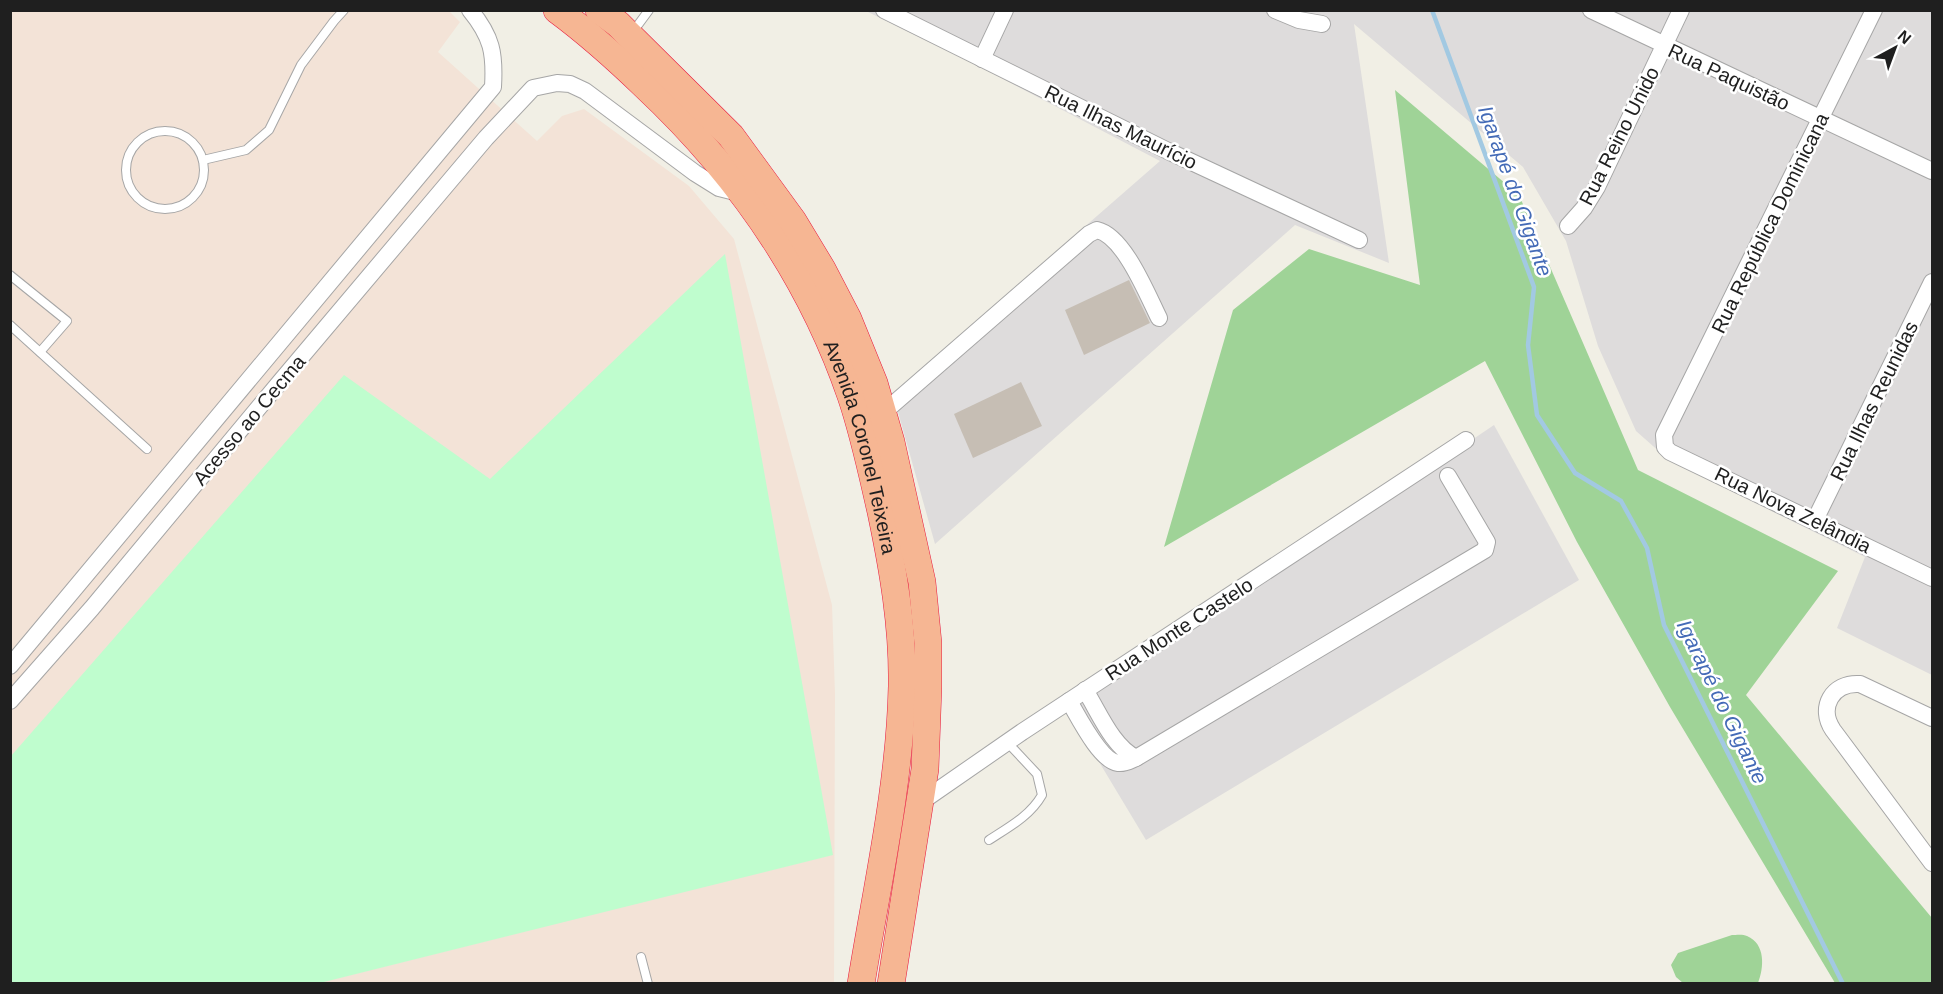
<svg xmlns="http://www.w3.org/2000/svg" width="1943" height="994" font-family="Arial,sans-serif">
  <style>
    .residential { fill: #dedcdc }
    .military { fill: #f3e3d7 }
    .forest { fill: #9fd397 }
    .park { fill: #bffdce }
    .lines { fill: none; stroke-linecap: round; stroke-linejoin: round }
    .stream { stroke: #a2c9e2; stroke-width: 4.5 }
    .building { fill: #c6beb4 }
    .service-casing { stroke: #a6a6a6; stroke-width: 10 }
    .minor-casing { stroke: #a6a6a6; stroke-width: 18 }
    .trunk-casing { stroke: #e8193f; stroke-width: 28 }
    .service { stroke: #fff; stroke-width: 8 }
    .minor { stroke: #fff; stroke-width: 16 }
    .trunk { stroke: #f6b693; stroke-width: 27 }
    .labels { text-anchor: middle; stroke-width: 5; stroke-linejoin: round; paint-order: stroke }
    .street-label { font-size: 20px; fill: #1f1f1f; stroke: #fff }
    .water-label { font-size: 21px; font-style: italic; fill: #446bb7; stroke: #fff }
  </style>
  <rect width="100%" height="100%" fill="#f1efe5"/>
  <g class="residential">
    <path d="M866,11H1932V675L1837,628L1865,557L1670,461L1636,431L1598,346L1566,241L1523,167L1354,24L1389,263L1295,225L935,544L893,394L1160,161L980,67Z"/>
    <path d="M1494,425L1579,580L1146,840L1069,712Z"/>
  </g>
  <path class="military" d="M10,11H449L460,22L438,52L537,141L562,116L584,109L689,186L734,239L832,605L835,694L834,983H11Z"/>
  <g class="forest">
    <path d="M1395,90L1519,195L1638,470L1838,571L1746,695L1932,918V983H1835L1670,707L1577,542L1485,361L1164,547L1233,310L1309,249L1420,285Z"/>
    <path d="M1732,935C1736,935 1743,934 1747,936C1766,944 1764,968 1758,983H1683L1676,977L1671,965L1678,953Z"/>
  </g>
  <path class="park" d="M725,254L833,855L320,983H11V756L344,375L490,479Z"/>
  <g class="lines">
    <path class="stream" d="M1432,10L1534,287L1528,345L1537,415L1575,473L1621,501L1647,548L1664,625L1843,984"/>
  </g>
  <g class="building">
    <path d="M1129,280L1150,323L1084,355L1065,310Z"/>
    <path d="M1021,382L1042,426L973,458L954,414Z"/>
  </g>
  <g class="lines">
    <defs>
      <g id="service">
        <path d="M632,33L649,10"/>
        <circle cx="165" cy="170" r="39"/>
        <path d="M203,160L246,150L269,130L301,65L334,21L344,10"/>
        <path d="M10,275L67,321L40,352"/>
        <path d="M10,325L147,449"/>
        <path d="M989,840C1009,827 1030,816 1042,795L1037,774L1007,742"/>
        <path d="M641,957L648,984"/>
      </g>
      <g id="minor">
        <path d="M884,10L1168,151L1359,240"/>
        <path d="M1275,10L1299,20L1322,24"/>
        <path d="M1591,10L1932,171"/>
        <path d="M1874,10L1664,435L1665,447L1670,452L1932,578"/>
        <path d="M982,59L1005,10"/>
        <path d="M1568,226L1584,208L1597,187L1681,10"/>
        <path d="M883,413L1089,234L1097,230C1124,236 1147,294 1159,318"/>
        <path d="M1815,520L1932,282"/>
        <path d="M10,666L493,87C495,53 492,37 470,10"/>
        <path d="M1085,690C1099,712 1112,746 1136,758"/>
        <path d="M10,701L92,608L280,382L486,138L533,88L557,83L570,84L585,91L695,173L719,188L743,194"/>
        <path d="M1069,701C1078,716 1100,761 1118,763C1125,764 1131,760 1136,758L1485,550L1487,542L1448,476"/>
        <path d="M1932,718L1860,684C1832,682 1818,708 1833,730L1932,863"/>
        <path d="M921,802L1022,732L1466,440"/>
      </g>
      <g id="trunk">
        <path id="s1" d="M557,10C588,33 616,58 644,85C737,172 809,274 851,396C864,434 872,473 881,512C893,569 903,627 902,686C900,785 877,885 861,984"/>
        <path d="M599,10L618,24L731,136L793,221L822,269L848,319L874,383L891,442L922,582L928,643V688L925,769L891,984"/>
      </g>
    </defs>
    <use href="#service" class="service-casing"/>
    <use href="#minor" class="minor-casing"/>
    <use href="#trunk" class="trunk-casing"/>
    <use href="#service" class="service"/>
    <use href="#minor" class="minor"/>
    <use href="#trunk" class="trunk"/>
  </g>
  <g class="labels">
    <g class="street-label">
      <text transform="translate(1729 77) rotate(25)" y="7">Rua Paquistão</text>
      <text transform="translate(1121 127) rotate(26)" y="7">Rua Ilhas Maurício</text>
      <text transform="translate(1619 136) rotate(-63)" y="7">Rua Reino Unido</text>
      <text transform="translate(1770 223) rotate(-64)" y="7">Rua República Dominicana</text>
      <text transform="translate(1874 401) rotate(-64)" y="7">Rua Ilhas Reunidas</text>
      <text transform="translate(249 420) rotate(-50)" y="7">Acesso ao Cecma</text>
      <text dy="7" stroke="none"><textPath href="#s1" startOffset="544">Avenida Coronel Teixeira</textPath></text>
      <text transform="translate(1793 510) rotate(26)" y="7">Rua Nova Zelândia</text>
      <text transform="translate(1179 629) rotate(-33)" y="7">Rua Monte Castelo</text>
    </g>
    <g class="water-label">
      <text transform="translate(1515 191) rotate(70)" y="7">Igarapé do Gigante</text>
      <text transform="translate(1722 702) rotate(64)" y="7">Igarapé do Gigante</text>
    </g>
  </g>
  <rect width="1943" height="994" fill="none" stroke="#1f1f1f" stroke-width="24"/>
  <g transform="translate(1895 48) rotate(41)" stroke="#ffffff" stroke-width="4.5" paint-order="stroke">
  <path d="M0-4.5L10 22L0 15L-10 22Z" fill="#1f1f1f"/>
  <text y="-9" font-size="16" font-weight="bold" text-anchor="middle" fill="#1f1f1f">N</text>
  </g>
</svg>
